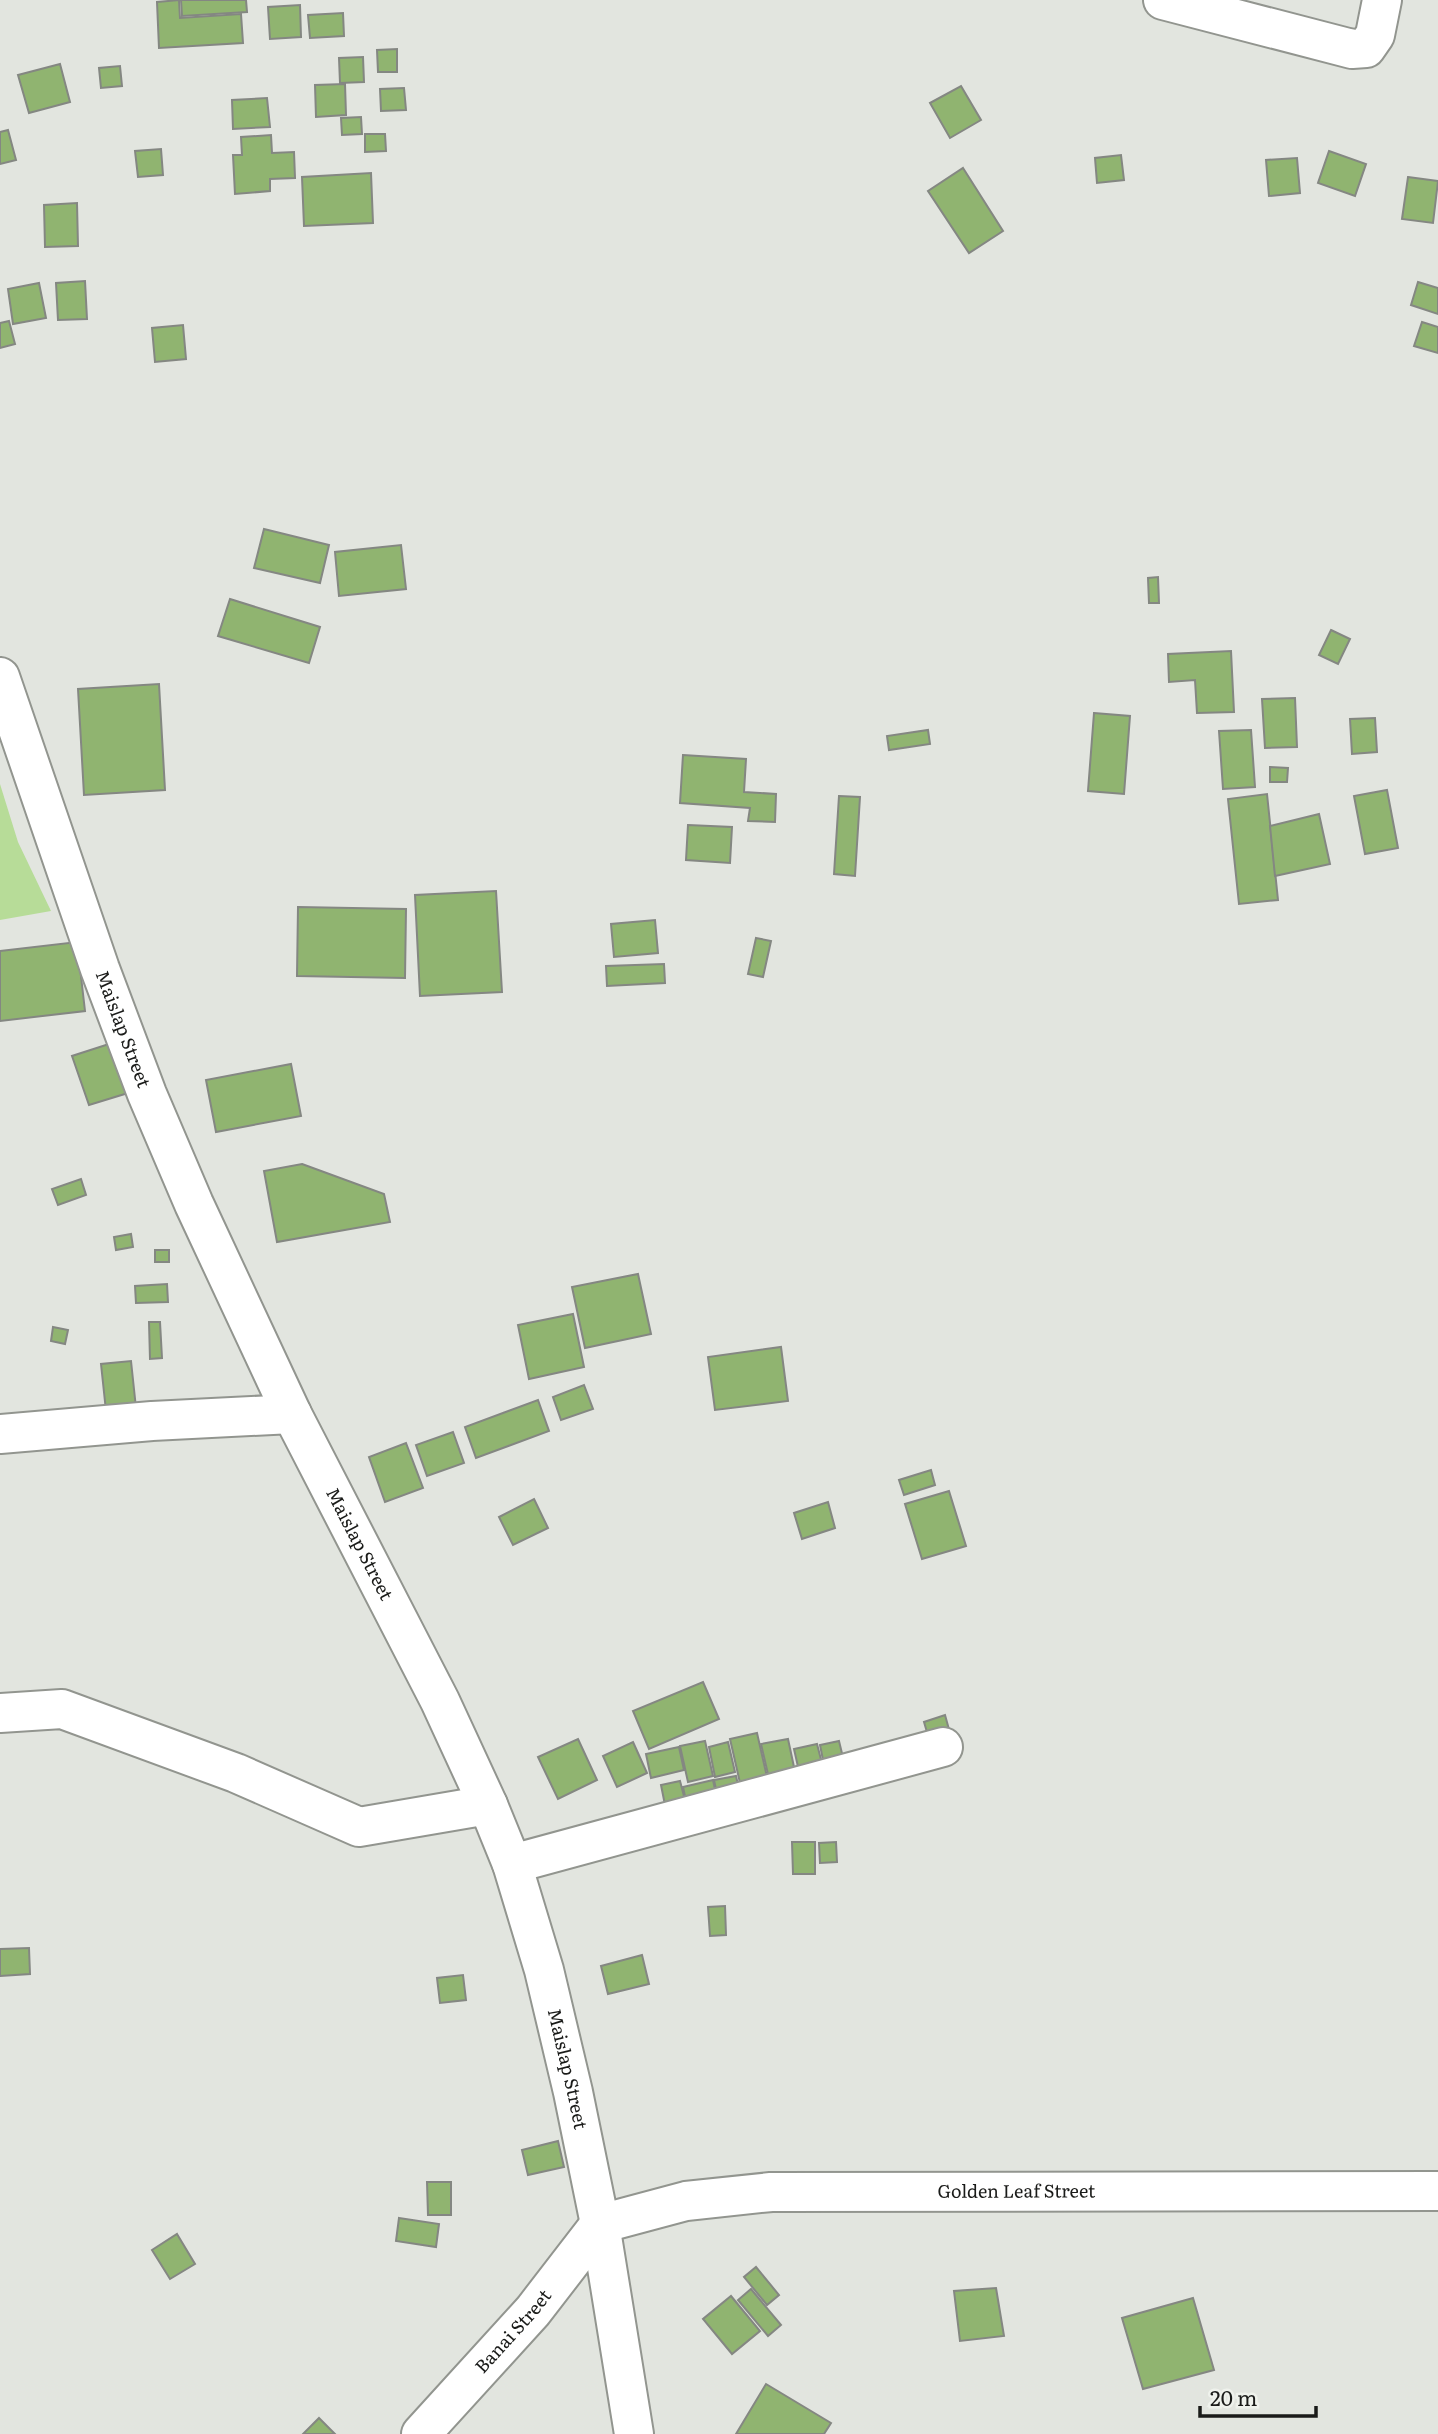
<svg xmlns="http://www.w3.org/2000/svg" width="1438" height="2434" font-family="Literata,serif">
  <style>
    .green { fill: #b7dc98 }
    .building { fill: #90b470; stroke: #848782; stroke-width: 2 }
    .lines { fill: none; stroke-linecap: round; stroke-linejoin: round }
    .minor-casing { stroke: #92958f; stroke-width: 42 }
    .major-casing { stroke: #92958f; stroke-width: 42 }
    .minor { stroke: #fff; stroke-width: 38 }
    .major { stroke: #fff; stroke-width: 38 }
    .labels { text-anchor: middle; stroke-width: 7; stroke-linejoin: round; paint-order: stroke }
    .street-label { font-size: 18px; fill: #1a1b19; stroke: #eff2ec }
  </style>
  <rect width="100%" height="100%" fill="#e2e5df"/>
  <path class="green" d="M0,784L18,842L51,911L0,920Z"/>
  <g class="building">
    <path d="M179,0L180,18L241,14L243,43L159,48L157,2Z"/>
    <path d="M181,0H246L247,12L182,16Z"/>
    <path d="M300,5L301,37L270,39L268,7Z"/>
    <path d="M343,13L344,36L310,38L308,15Z"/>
    <path d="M397,49V72H378L377,50Z"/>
    <path d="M363,57L364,82L340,83L339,58Z"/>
    <path d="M60,64L70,102L29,113L18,75Z"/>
    <path d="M120,66L122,86L101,88L99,68Z"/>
    <path d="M345,84L346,115L316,117L315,85Z"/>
    <path d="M961,86L981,120L950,138L930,103Z"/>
    <path d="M404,88L406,110L381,111L380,89Z"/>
    <path d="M267,98L270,127L233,129L232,100Z"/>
    <path d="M361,117L362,134L342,135L341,118Z"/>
    <path d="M8,130L16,160L0,164V132Z"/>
    <path d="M365,134H385L386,151L365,152Z"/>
    <path d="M271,135L272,153L294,152L295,178L270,179V191L235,194L233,155H242L241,137Z"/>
    <path d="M161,149L163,175L138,177L135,151Z"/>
    <path d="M1329,151L1366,164L1355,196L1318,183Z"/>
    <path d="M1121,155L1124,180L1097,183L1095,158Z"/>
    <path d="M1297,158L1300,193L1269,196L1266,160Z"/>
    <path d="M963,168L1003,231L969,253L928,191Z"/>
    <path d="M371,173L373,223L304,226L302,177Z"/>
    <path d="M1408,177L1438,181L1433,223L1402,219Z"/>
    <path d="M77,203L78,246L45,247L44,205Z"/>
    <path d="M85,281L87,319L58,320L56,283Z"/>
    <path d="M1418,282L1438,288V314L1411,305Z"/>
    <path d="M39,283L46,318L13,324L8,289Z"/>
    <path d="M9,321L15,344L0,348V323Z"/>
    <path d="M1422,322L1438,327V353L1414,346Z"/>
    <path d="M183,325L186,359L155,362L152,328Z"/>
    <path d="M264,529L329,545L320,583L254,568Z"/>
    <path d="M401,545L406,589L339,596L335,552Z"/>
    <path d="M1158,577L1159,603H1149L1148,578Z"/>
    <path d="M230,599L320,627L309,663L218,636Z"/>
    <path d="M1331,630L1350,639L1338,664L1319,655Z"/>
    <path d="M1231,651L1234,712L1197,713L1195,680L1169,682L1168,654Z"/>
    <path d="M159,684L165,790L84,795L78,689Z"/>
    <path d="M1295,698L1297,747L1265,748L1262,699Z"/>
    <path d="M1094,713L1130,716L1124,794L1088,791Z"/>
    <path d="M1375,718L1377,752L1352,754L1350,719Z"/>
    <path d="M928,730L930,744L889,750L887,736Z"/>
    <path d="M1251,730L1255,787L1223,789L1219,731Z"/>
    <path d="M683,755L746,759L744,792L776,794L775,822L748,821L750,808L680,803Z"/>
    <path d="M1270,767L1288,768L1287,782H1270Z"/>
    <path d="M1387,790L1398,848L1365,854L1354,796Z"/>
    <path d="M1267,794L1278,900L1239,904L1228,799Z"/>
    <path d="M839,796L860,797L855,876L834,874Z"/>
    <path d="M1319,814L1330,864L1275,876L1270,826Z"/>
    <path d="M688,825L732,827L730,863L686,860Z"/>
    <path d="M496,891L502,992L420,996L415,895Z"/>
    <path d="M298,907L406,909L405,978L297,976Z"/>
    <path d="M655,920L658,953L614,957L611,924Z"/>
    <path d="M756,938L771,941L763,977L748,974Z"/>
    <path d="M77,942L85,1011L0,1021V951Z"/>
    <path d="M664,964L665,983L607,986L606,966Z"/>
    <path d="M112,1043L128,1093L89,1105L72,1056Z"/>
    <path d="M291,1064L301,1116L216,1132L206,1080Z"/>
    <path d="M302,1164L384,1194L390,1222L277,1242L264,1171Z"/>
    <path d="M81,1179L86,1195L58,1205L52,1189Z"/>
    <path d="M131,1234L133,1247L116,1250L114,1237Z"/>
    <rect x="155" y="1250" width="14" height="12"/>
    <path d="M638,1274L651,1334L585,1348L572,1287Z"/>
    <path d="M167,1284L168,1302L136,1303L135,1286Z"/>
    <path d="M573,1314L584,1367L529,1379L518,1325Z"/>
    <path d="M149,1322H160L162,1358L150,1359Z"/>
    <path d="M53,1327L68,1330L65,1344L51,1341Z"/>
    <path d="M781,1347L788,1401L715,1410L708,1357Z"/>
    <path d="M131,1361L136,1408L106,1411L101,1364Z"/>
    <path d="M584,1385L593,1409L561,1420L553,1397Z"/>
    <path d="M538,1400L549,1431L476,1458L465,1427Z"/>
    <path d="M453,1432L464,1463L427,1476L416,1445Z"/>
    <path d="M406,1443L423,1488L385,1502L369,1457Z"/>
    <path d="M931,1470L935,1485L904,1495L899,1480Z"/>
    <path d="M949,1491L966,1546L922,1559L905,1504Z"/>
    <path d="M534,1499L548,1528L513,1545L499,1517Z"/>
    <path d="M828,1502L835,1528L802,1539L794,1513Z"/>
    <path d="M703,1682L719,1719L649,1749L633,1711Z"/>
    <path d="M945,1715L950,1733L929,1739L924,1722Z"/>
    <path d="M757,1733L770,1790L743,1796L730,1739Z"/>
    <path d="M578,1739L597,1780L558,1799L538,1757Z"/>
    <path d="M788,1739L797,1781L771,1787L761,1744Z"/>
    <path d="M705,1741L713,1776L688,1782L680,1746Z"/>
    <path d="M839,1741L846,1770L826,1775L820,1745Z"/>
    <path d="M633,1742L647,1773L617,1787L603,1756Z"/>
    <path d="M728,1742L735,1772L715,1777L709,1747Z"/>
    <path d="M817,1744L825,1775L801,1780L794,1749Z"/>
    <path d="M679,1747L684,1770L651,1778L646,1754Z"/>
    <path d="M736,1776L741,1798L719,1803L714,1780Z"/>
    <path d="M713,1780L718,1803L688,1810L683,1787Z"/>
    <path d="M680,1781L689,1815L668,1820L661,1785Z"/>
    <path d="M792,1842H815V1874H793Z"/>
    <path d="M836,1842L837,1862L820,1863L819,1843Z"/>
    <path d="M725,1906L726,1935L710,1936L708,1907Z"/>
    <path d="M29,1948L30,1974L0,1976V1949Z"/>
    <path d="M642,1955L649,1984L608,1994L601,1966Z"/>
    <path d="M463,1975L466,2000L440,2003L437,1978Z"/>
    <path d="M558,2141L564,2167L528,2175L522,2150Z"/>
    <path d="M427,2182H451V2215H428Z"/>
    <path d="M399,2218L439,2224L436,2247L396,2241Z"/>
    <path d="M177,2234L195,2264L170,2279L152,2250Z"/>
    <path d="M756,2267L779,2295L767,2305L744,2277Z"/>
    <path d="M996,2288L1004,2336L960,2341L954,2291Z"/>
    <path d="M751,2289L781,2325L768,2336L738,2300Z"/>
    <path d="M731,2296L760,2331L732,2354L703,2319Z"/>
    <path d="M1193,2298L1214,2370L1143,2389L1122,2318Z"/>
    <path d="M766,2384L831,2423L824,2434H736Z"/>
    <path d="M319,2418L335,2434H303Z"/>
  </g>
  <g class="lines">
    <defs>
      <g id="minor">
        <path d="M1163,0L1352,49L1366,48L1375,35L1382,0"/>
        <path d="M0,1434L152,1421L292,1414"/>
        <path d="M0,1713L62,1709L236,1773L359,1827L488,1805"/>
        <path d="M512,1864L943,1747"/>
        <path id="s1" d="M421,2434L533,2311L600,2224L686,2201L771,2192L1438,2191"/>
      </g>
      <g id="major">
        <path id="s2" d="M0,677L100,969L147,1094L194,1204L292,1414L440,1701L488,1805L512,1864L544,1970L573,2092L600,2224L634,2434"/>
      </g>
    </defs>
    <use href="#minor" class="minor-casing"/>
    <use href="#major" class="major-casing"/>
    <use href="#minor" class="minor"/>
    <use href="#major" class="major"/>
  </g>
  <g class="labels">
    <g class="street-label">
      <text dy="6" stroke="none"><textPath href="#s2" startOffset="373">Maislap Street</textPath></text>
      <text dy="6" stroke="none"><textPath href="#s2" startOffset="940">Maislap Street</textPath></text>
      <text dy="6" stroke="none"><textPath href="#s2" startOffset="1507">Maislap Street</textPath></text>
      <text dy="6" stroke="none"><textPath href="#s1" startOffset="696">Golden Leaf Street</textPath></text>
      <text dy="6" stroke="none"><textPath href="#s1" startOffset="138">Banai Street</textPath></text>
    </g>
  </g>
  <path d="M1200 2406v10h116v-10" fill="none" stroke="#1a1b19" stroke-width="3.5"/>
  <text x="1210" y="2406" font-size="21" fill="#1a1b19" stroke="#eff2ec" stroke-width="5" paint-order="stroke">20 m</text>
</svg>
